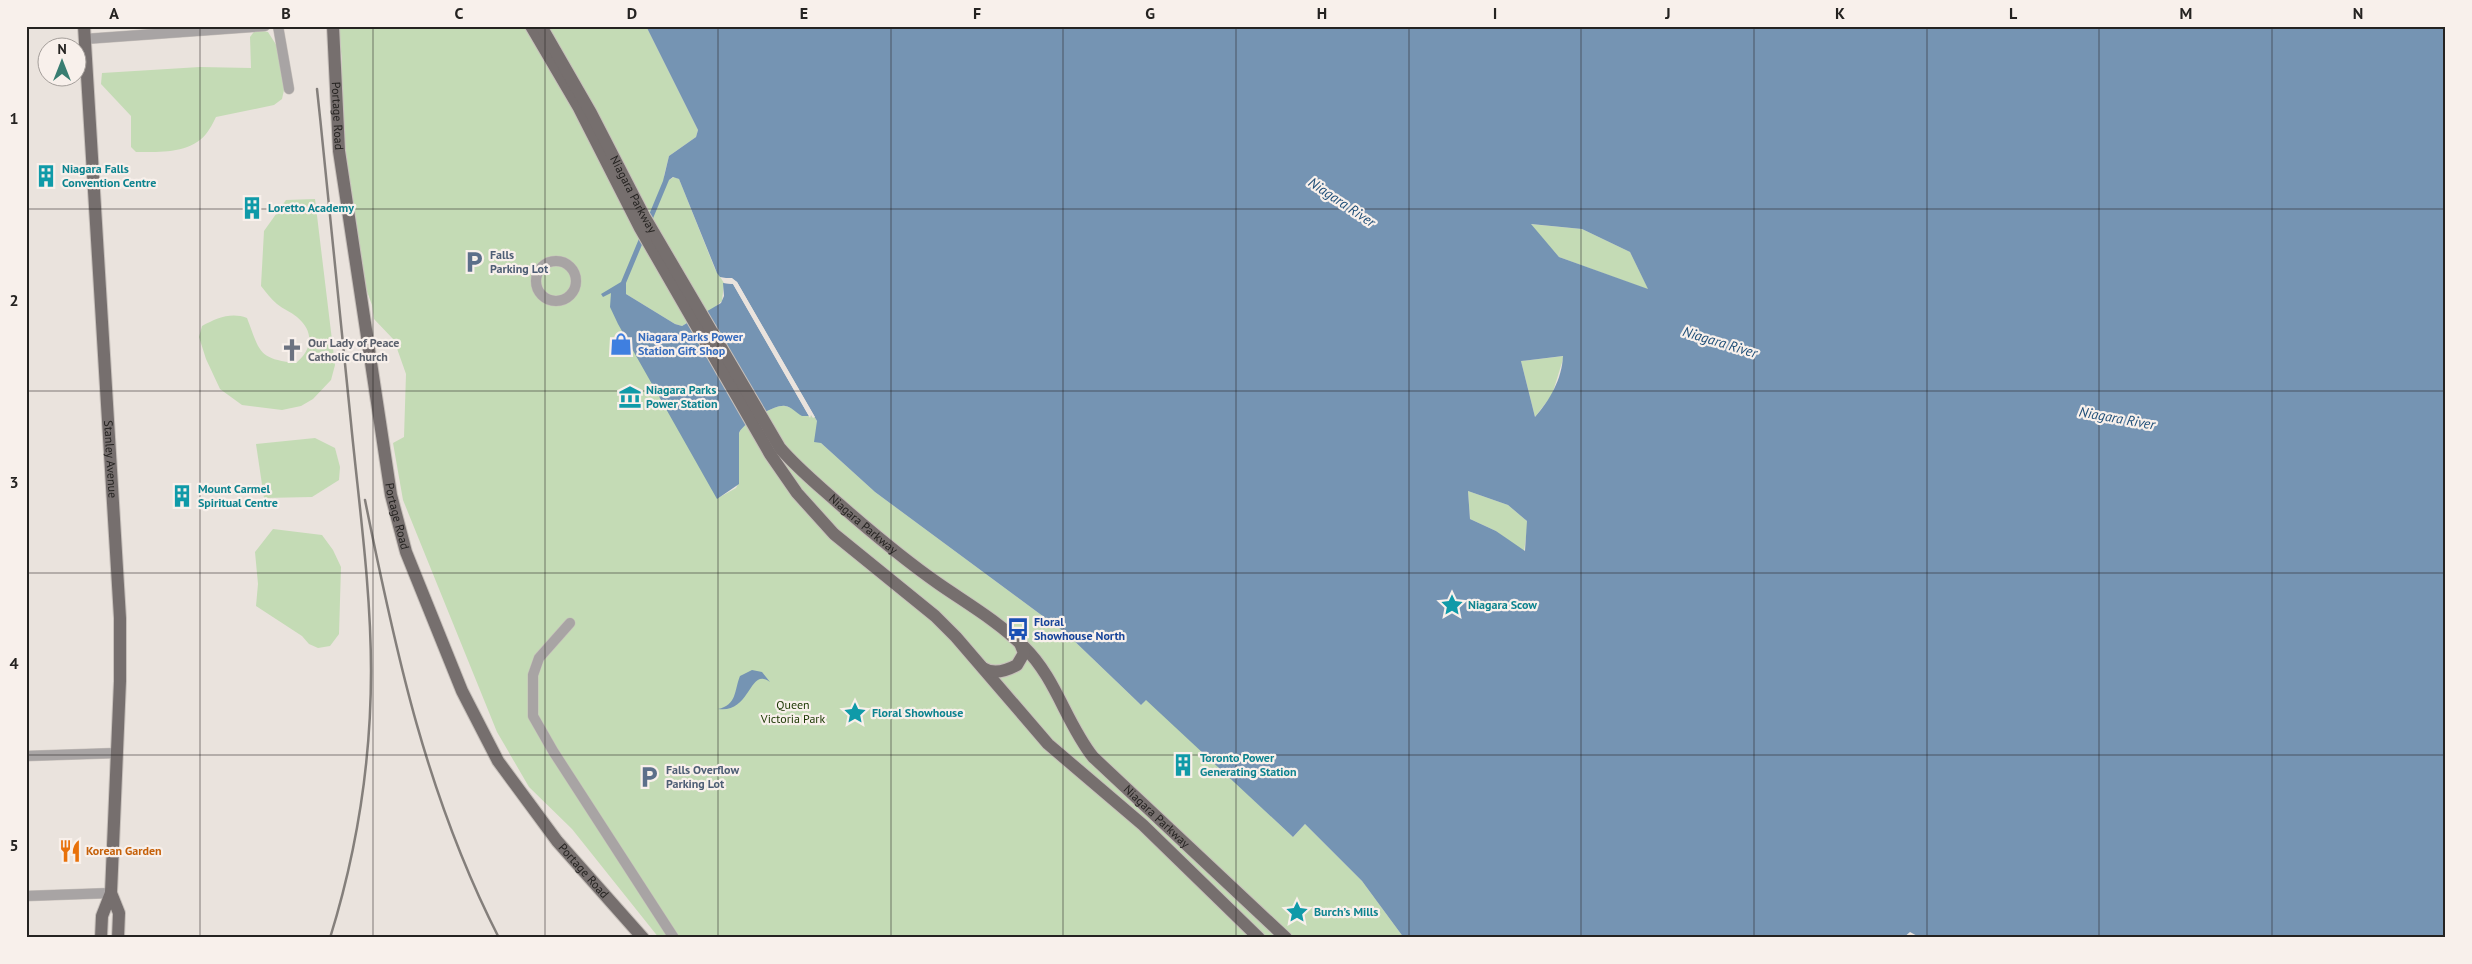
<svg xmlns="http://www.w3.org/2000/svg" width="2472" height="964" font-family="'PT Sans',sans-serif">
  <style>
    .green { fill: #c4dbb5 }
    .water { fill: #7594b3; fill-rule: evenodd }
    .pier { fill: #eae3dd }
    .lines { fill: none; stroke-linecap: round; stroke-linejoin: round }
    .minor-casing { stroke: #c7c0bb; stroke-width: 11 }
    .major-casing { stroke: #c7c0bb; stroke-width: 14 }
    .minor { stroke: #a8a4a4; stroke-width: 10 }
    .major { stroke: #766f6e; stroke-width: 12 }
    .rail { stroke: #847f7b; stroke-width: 2.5 }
    .grid { fill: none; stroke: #252321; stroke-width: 1; stroke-opacity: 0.55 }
    .labels { text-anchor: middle; stroke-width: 4.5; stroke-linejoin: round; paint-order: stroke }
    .street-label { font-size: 12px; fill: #252321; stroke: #f8f0eb }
    .culture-label { font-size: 12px; font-weight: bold; fill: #0d838f; stroke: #f8f0eb; text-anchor: start }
    .service-label { font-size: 12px; font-weight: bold; fill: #4e5e75; stroke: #f8f0eb; text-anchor: start }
    .shop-label { font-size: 12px; font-weight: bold; fill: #366cbe; stroke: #f8f0eb; text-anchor: start }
    .worship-label { font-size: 12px; font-weight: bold; fill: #5b616d; stroke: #f8f0eb; text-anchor: start }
    .transit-label { font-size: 12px; font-weight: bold; fill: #164399; stroke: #f8f0eb; text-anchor: start }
    .park-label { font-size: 12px; fill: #1a3600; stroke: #f8f0eb }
    .food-label { font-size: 12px; font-weight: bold; fill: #c56008; stroke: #f8f0eb; text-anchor: start }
    .water-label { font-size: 14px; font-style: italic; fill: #1d4d77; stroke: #f8f0eb }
    .neatline { fill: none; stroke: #252321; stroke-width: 2 }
    .grid-label { font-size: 16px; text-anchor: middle; font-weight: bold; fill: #252321 }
  </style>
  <rect width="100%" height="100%" fill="#eae3dd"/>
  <g class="green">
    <path d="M337,26H646L698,130L696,137L669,156L664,176L669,180L674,177L679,179L715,269L724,283L722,301L714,308L682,326L675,324L626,294L617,311L718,498L736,488L739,482V433C743,423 775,404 785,406C798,408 800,420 813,414L817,421L821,443L875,492L1067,634L1141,705L1146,699L1293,837L1305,824L1362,881L1404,938H659L572,829L529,787L497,732L403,500L393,443L404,437L406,374L394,340L374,319L372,305L355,259L339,125L342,58Z"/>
    <path d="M256,29L268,32L282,54L284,90L282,99L274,105L216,117C213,123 210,129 206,134C190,154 159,152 136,152L131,147V116L101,84L102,73L200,67L251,68L250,37Z"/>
    <path d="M315,199L335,365L331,380L313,399L301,406L282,410L242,405L220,389L206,359L199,337L202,326C217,318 231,312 247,318C260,352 258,359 296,363C312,350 315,332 297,317C291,312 283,309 277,304C271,299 266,292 261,286L264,231L286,200Z"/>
    <path d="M1530,224L1582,229L1630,252L1649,290L1559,257Z"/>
    <path d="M1564,356L1552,395L1535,417L1521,361Z"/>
    <path d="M315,438L335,448L340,467L339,480L312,497L264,498L256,444Z"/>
    <path d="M1468,491L1508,505L1528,522L1524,552L1496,531L1470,519Z"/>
    <path d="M273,529L322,535L333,550L341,567L339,634L330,646L318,648L309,644L302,636L256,606L258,584L255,552Z"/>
  </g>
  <g class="water">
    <path d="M646,26H2446V938H1921L1910,932L1903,938H1404L1362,881L1305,824L1293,837L1146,700L1141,705L1067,634L875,492L821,443L814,442L817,421L737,282L732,279L720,277L717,273L679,179L673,177L669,180L626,283V294L675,324L682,326L721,303L724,296L723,283L733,284L809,416H802C796,413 792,407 785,406C775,404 743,423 739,433V484L717,499L618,324L610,307L611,293L603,297L601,294L621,282L663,181L669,156L696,137L698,130ZM1531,224L1582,229L1630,252L1648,289L1559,257ZM1563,356C1562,379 1550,400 1535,417L1521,361ZM1468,491L1508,505L1527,521L1525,551L1496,531L1470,519Z"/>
    <path d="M752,670L762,672L770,682C749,666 751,714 718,709C737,705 734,691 740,676Z"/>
  </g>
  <path class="pier" d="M723,278H732L737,282L815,417L813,418L811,415L810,418L733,284L724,283Z"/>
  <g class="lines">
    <defs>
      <g id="minor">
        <path d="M278,26L289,89"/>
        <path d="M85,39L265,26"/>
        <circle cx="556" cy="281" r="20"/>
        <path d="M570,623L539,658L533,675V716L553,751L674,938"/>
        <path d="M26,756L117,753"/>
        <path d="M26,896L111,893"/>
      </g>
      <g id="major">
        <path id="s1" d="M84,26L120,618V681L111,893L102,916L101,938"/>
        <path id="s2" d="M333,26L339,151L391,495L406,552L462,691L498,761L557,841L643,938"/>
        <path d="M531,26L579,108L640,228L770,454L797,493L834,534L935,616L956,637L1048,744L1143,825L1259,938"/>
        <path id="s3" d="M541,26L591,113L644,216L780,448C797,468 818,485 838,503C870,531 903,559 939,584C968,604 999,622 1024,647C1056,678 1066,723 1093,757L1286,938"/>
        <path d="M983,668C994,675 1006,671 1017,665L1024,653L1020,643"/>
        <path d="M111,893L119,913L118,938"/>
      </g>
    </defs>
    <use href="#minor" class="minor-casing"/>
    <use href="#major" class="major-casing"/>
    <use href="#minor" class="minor"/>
    <use href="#major" class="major"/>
    <g class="rail">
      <path d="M317,89C329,200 340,311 351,423C359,505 371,588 371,671C371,761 357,851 330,938"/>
      <path d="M365,500C396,654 427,797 499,938"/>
    </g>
  </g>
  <path class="grid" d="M200,26V938M373,26V938M545,26V938M718,26V938M891,26V938M1063,26V938M1236,26V938M1409,26V938M1581,26V938M1754,26V938M1927,26V938M2099,26V938M2272,26V938M26,209H2446M26,391H2446M26,573H2446M26,755H2446"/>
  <defs>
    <symbol id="building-bare" viewBox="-9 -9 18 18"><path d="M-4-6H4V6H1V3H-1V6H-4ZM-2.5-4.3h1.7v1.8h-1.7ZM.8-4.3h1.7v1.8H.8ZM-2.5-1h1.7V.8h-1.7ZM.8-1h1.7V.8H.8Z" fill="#0f9aa8" stroke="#f8f0eb" stroke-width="2.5" paint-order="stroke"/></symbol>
    <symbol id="parking-bare" viewBox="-9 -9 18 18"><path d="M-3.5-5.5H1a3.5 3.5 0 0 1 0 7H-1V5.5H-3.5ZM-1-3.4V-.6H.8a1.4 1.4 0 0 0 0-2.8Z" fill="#5c6f8a" stroke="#f8f0eb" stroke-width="2.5" paint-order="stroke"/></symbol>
    <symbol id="shop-bare" viewBox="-9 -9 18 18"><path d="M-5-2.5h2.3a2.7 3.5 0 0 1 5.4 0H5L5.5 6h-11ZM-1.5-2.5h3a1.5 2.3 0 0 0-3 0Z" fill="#3f7fe0" stroke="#f8f0eb" stroke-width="2.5" paint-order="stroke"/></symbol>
    <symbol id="church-bare" viewBox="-9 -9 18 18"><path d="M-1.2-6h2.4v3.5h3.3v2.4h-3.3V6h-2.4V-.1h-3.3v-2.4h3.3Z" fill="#6b7280" stroke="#f8f0eb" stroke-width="2.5" paint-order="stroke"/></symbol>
    <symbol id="museum-bare" viewBox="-9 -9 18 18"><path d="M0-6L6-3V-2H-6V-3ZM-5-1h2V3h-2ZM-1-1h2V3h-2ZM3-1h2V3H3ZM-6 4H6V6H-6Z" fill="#0f9aa8" stroke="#f8f0eb" stroke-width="2.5" paint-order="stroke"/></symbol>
    <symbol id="sight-bare" viewBox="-9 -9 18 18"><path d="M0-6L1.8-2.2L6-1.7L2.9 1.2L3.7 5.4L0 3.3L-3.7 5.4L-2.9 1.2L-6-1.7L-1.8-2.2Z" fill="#0f9aa8" stroke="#f8f0eb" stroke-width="2.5" paint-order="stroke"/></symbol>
    <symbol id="bus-bare" viewBox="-9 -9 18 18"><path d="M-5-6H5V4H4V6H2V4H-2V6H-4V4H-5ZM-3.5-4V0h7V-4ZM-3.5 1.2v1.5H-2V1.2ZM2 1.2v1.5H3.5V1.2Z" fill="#1a4fb4" stroke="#f8f0eb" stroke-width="2.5" paint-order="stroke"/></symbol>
    <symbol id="restaurant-bare" viewBox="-9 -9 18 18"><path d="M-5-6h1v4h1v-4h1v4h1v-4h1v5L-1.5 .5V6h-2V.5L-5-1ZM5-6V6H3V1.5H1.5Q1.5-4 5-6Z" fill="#e8710a" stroke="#f8f0eb" stroke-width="2.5" paint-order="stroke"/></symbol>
  </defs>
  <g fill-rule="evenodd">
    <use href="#building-bare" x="30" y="160" width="32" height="32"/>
    <use href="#building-bare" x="236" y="192" width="32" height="32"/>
    <use href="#parking-bare" x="458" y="246" width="32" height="32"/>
    <use href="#shop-bare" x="605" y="328" width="32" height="32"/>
    <use href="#church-bare" x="276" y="334" width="32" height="32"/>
    <use href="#museum-bare" x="614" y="381" width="32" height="32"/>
    <use href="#building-bare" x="166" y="480" width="32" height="32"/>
    <use href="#sight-bare" x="1436" y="589" width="32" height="32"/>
    <use href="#bus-bare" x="1002" y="613" width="32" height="32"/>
    <use href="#sight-bare" x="839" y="697" width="32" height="32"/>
    <use href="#building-bare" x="1167" y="749" width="32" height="32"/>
    <use href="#parking-bare" x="633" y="761" width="32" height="32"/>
    <use href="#restaurant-bare" x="54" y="835" width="32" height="32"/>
    <use href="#sight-bare" x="1281" y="896" width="32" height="32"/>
  </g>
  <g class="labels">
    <g class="street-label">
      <text dy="4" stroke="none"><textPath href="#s2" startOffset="90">Portage Road</textPath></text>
      <text dy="4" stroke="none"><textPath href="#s3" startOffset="192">Niagara Parkway</textPath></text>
      <text dy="4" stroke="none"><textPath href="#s1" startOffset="434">Stanley Avenue</textPath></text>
      <text dy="4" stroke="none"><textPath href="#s2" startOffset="495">Portage Road</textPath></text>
      <text dy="4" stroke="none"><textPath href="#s3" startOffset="598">Niagara Parkway</textPath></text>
      <text dy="4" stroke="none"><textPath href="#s3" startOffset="1018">Niagara Parkway</textPath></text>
      <text dy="4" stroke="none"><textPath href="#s2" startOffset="900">Portage Road</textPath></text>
    </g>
    <g class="culture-label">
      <text x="62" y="173">Niagara Falls<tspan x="62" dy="14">Convention Centre</tspan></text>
      <text x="268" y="212">Loretto Academy</text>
      <text x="646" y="394">Niagara Parks<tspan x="646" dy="14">Power Station</tspan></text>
      <text x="198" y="493">Mount Carmel<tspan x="198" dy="14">Spiritual Centre</tspan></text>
      <text x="1468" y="609">Niagara Scow</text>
      <text x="872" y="717">Floral Showhouse</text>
      <text x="1200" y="762">Toronto Power<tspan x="1200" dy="14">Generating Station</tspan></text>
      <text x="1314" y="916">Burch’s Mills</text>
    </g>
    <g class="service-label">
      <text x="490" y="259">Falls<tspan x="490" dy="14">Parking Lot</tspan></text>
      <text x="666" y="774">Falls Overflow<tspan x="666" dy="14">Parking Lot</tspan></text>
    </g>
    <g class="shop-label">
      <text x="638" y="341">Niagara Parks Power<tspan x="638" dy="14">Station Gift Shop</tspan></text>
    </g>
    <g class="worship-label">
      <text x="308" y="347">Our Lady of Peace<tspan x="308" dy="14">Catholic Church</tspan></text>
    </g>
    <g class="transit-label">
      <text x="1034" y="626">Floral<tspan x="1034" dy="14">Showhouse North</tspan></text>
    </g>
    <g class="park-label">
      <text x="793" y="709">Queen<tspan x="793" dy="14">Victoria Park</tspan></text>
    </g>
    <g class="food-label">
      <text x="86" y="855">Korean Garden</text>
    </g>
    <g class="water-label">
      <text transform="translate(1342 202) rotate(34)" y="5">Niagara River</text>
      <text transform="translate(1720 342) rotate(17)" y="5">Niagara River</text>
      <text transform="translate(2117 418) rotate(10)" y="5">Niagara River</text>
    </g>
  </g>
  <rect width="2472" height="964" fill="none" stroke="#f8f0eb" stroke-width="55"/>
  <g transform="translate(62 62)"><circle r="24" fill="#f8f0eb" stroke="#a49e9a"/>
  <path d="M0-4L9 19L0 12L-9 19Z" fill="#387d71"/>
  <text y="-8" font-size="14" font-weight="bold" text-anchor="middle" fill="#252321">N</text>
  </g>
  <rect x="28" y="28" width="2416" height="908" class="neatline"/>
  <g class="grid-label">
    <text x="114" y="19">A</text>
    <text x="286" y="19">B</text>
    <text x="459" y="19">C</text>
    <text x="632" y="19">D</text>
    <text x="804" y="19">E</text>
    <text x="977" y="19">F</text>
    <text x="1150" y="19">G</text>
    <text x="1322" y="19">H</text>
    <text x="1495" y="19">I</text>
    <text x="1668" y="19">J</text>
    <text x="1840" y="19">K</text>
    <text x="2013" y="19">L</text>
    <text x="2186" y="19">M</text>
    <text x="2358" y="19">N</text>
    <text x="14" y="124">1</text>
    <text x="14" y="306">2</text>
    <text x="14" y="488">3</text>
    <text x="14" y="669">4</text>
    <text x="14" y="851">5</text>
  </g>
</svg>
